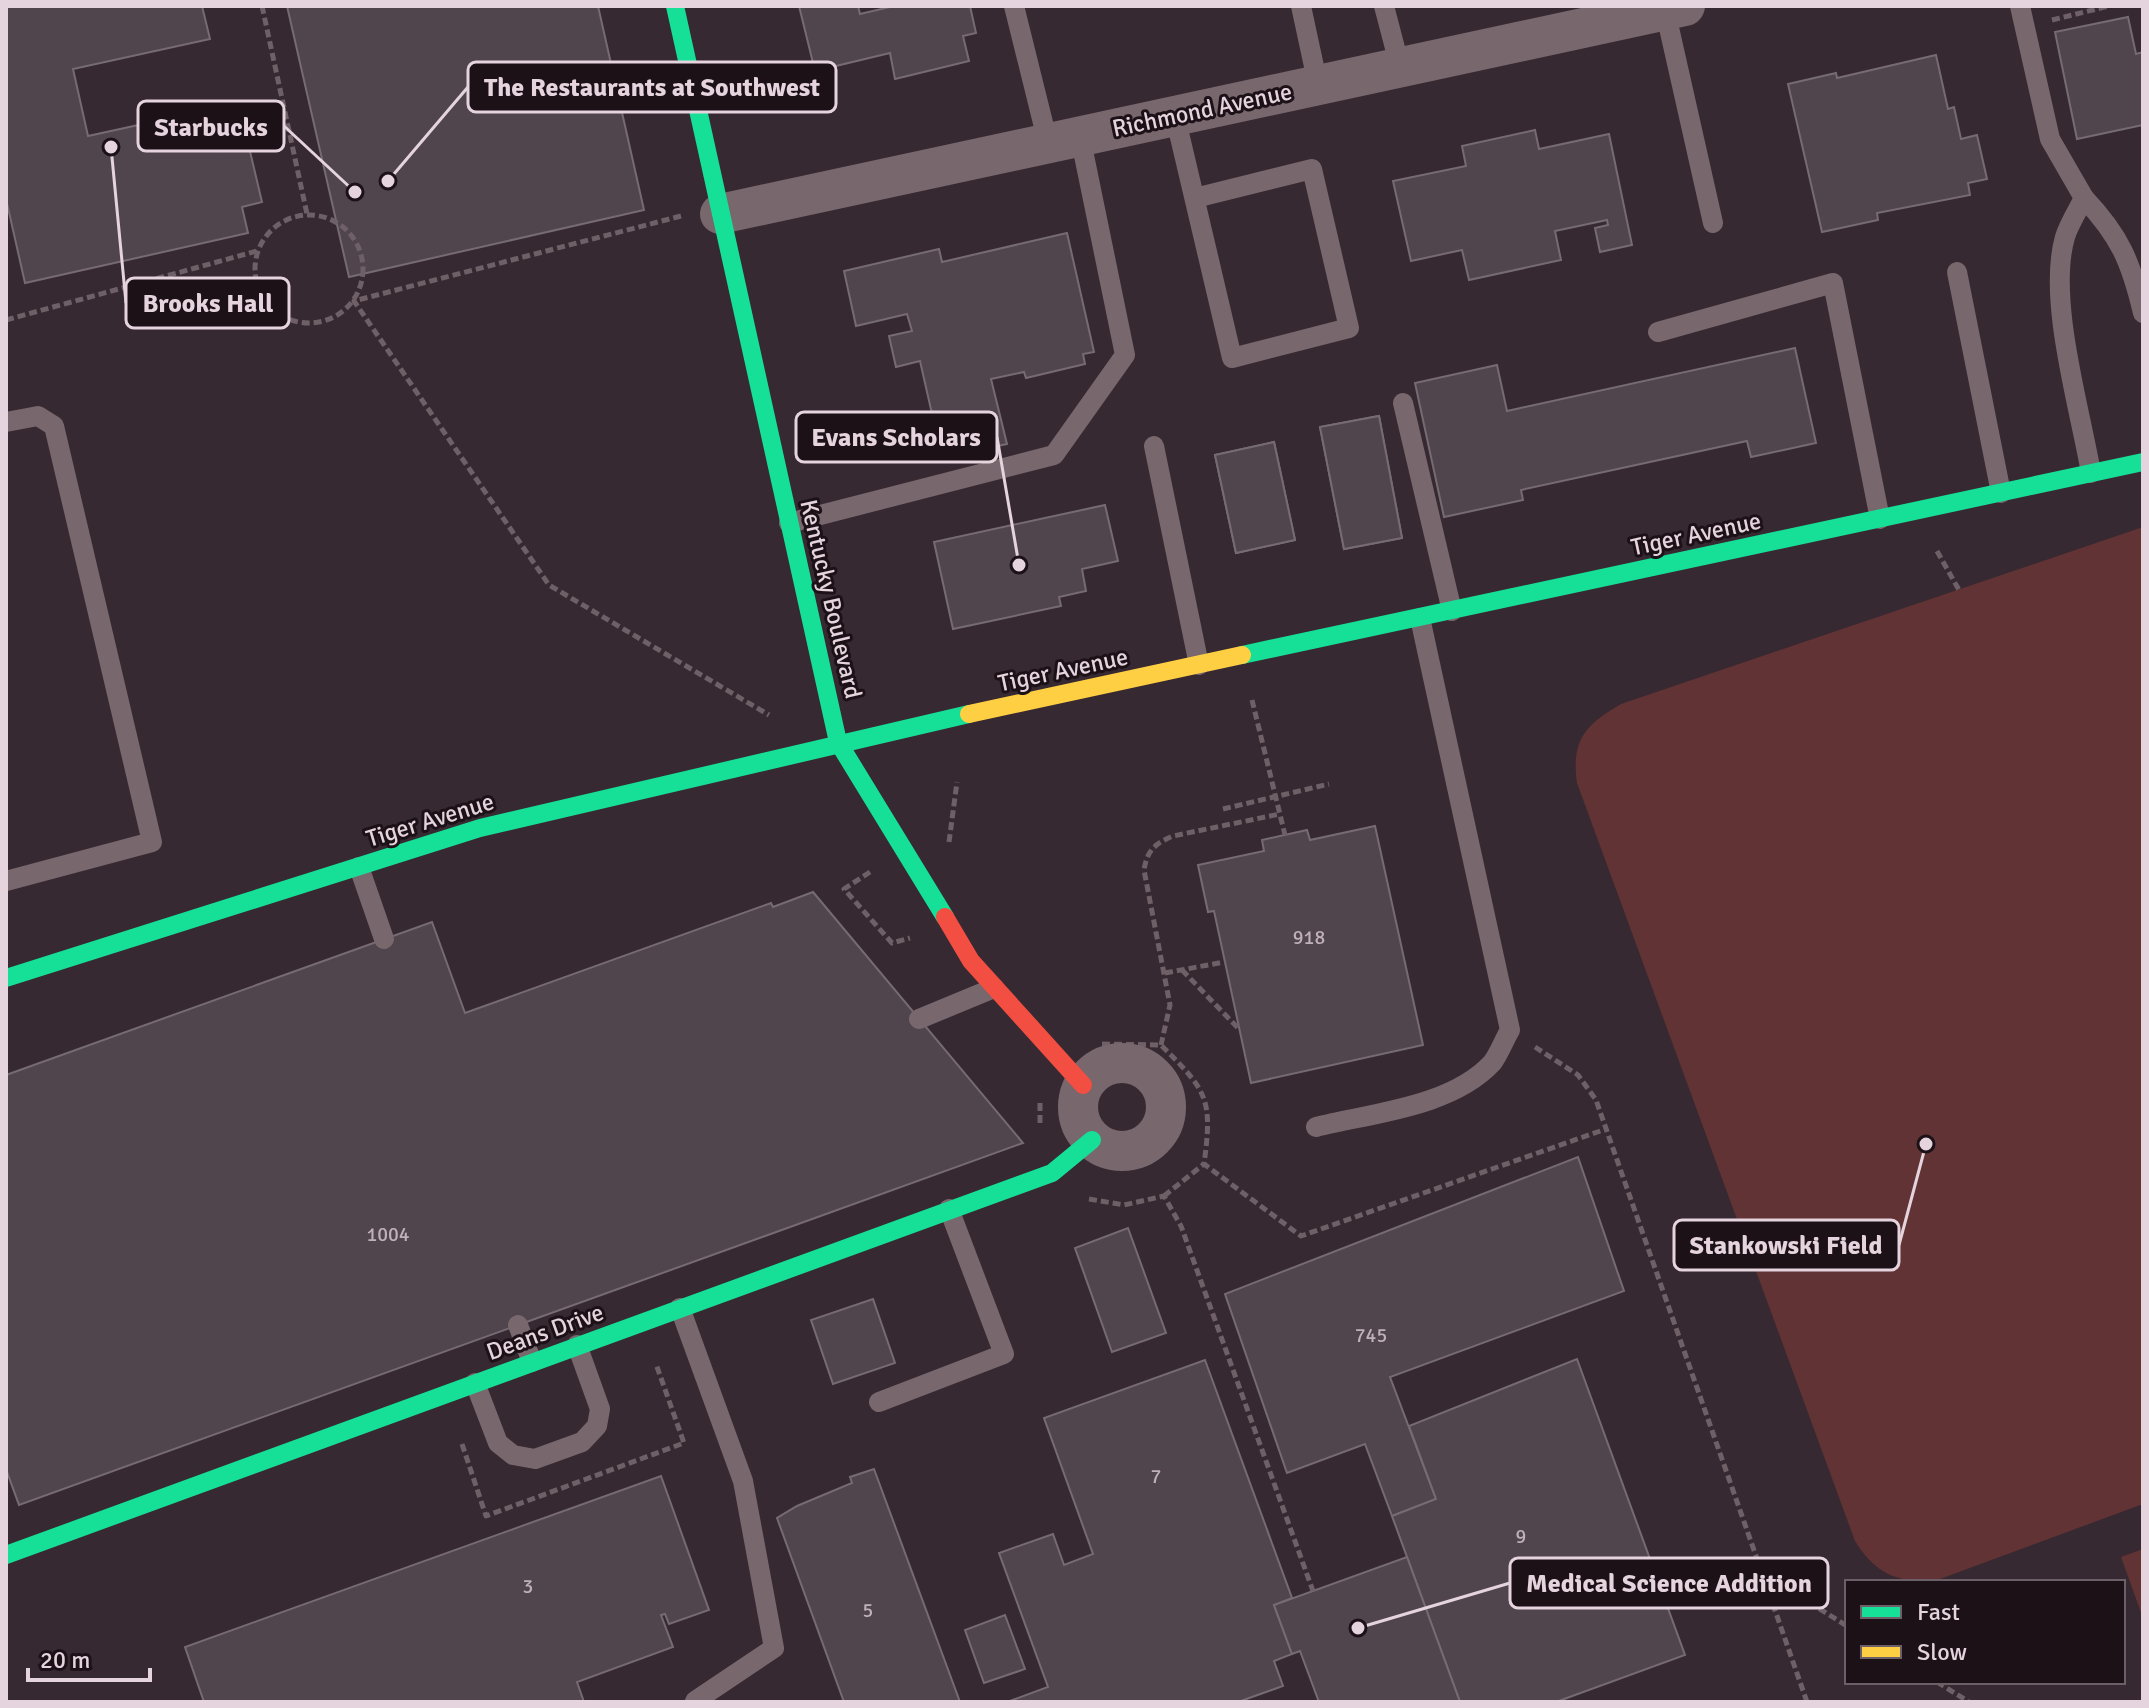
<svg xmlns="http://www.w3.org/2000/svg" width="2149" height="1708" font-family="Signika,sans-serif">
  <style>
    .pitch { fill: #613334 }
    .building { fill: #50454d; stroke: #766a73; stroke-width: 2 }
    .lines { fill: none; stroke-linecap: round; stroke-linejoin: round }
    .path { stroke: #6e6066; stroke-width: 5; stroke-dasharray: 8 4; stroke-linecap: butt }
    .lane { stroke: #78676c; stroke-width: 20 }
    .street { stroke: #78676c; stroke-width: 40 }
    .fast { stroke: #16e098; stroke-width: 18 }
    .slow { stroke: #ffcf43; stroke-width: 18 }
    .jam { stroke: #f24e42; stroke-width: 18 }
    .labels { text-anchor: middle; stroke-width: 6; stroke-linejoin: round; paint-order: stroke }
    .number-label { font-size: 20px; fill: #c0b0b9 }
    .street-label { font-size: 24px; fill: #e5d3dd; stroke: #1d1118 }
    .leader { fill: none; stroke: #e5d3dd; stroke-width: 3 }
    .callout-dot { fill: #e5d3dd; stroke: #1d1118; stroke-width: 3 }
    .callout { fill: #1d1118; stroke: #e5d3dd; stroke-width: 3 }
    .callout-label { font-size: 26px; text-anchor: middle; font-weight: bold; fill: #e5d3dd }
  </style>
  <rect width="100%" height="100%" fill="#372931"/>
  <g class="pitch">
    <path d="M2143,527V1504L1940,1579C1900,1585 1876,1575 1855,1541L1577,783C1571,740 1585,725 1621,704Z"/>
    <path d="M2143,1549V1618L2121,1557Z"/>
  </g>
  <g class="building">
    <path d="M6,6H202L210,39L73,69L88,136L207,110L217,151L248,143L262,202L242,207L248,233L25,283L6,199Z"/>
    <path d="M287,6H598L644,210L349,277Z"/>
    <path d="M799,6H858L860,14L894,6H970L976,33L963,36L969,61L895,79L890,53L815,71Z"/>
    <path d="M2128,17L2136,54L2143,52V125L2077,139L2055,32Z"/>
    <path d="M1936,55L1948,109L1954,107L1961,139L1977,135L1987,179L1968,183L1970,195L1877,213L1878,220L1822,232L1788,84L1836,73L1837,78Z"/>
    <path d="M1535,130L1539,149L1609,134L1632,245L1600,252L1595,228L1608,225L1607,220L1555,231L1561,260L1469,280L1462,250L1411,261L1393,181L1466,166L1462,146Z"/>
    <path d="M1067,233L1094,352L1083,354L1085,364L1026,378L1024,372L991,379L1007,444L942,458L920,361L896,367L889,336L912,331L907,314L856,326L844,271L939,249L942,262Z"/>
    <path d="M1795,348L1816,443L1751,457L1747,441L1521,490L1523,500L1444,517L1415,383L1497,365L1507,411Z"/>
    <path d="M1379,416L1402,538L1344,549L1320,427Z"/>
    <path d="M1379,416L1402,538L1344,549L1320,427Z"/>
    <path d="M1274,442L1295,540L1236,553L1215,455Z"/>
    <path d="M1274,442L1295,540L1236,553L1215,455Z"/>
    <path d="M1105,505L1118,561L1082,569L1086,591L1059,597L1061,606L953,629L934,542Z"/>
    <path d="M1375,826L1423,1045L1251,1083L1214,911L1208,912L1198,865L1264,851L1262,840L1307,830L1310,840Z"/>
    <path d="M813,892L1023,1143L19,1505L6,1469V1075L432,922L465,1013L771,903L773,907Z"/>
    <path d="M1578,1157L1624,1291L1390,1377L1436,1499L1392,1516L1365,1444L1287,1473L1225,1294Z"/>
    <path d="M1128,1228L1166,1333L1112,1352L1075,1248Z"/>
    <path d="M873,1299L895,1363L833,1384L811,1320Z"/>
    <path d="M1577,1359L1685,1655L1556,1702H1460L1392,1516L1436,1499L1409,1426Z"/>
    <path d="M1205,1360L1292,1598L1274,1605L1292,1654L1274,1661L1283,1686L1238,1702H1007L1048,1687L999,1553L1053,1534L1064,1565L1093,1554L1044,1418Z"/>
    <path d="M874,1469L960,1702H844L777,1518L797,1506L852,1483L850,1477Z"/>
    <path d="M661,1476L709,1610L669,1624L665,1614L661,1615L673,1647L577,1682L584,1702H204L185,1647Z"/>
    <path d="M1407,1557L1460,1702H1319L1300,1651L1292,1654L1274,1605Z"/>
    <path d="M1005,1615L1025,1669L984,1683L965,1630Z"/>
  </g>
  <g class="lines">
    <g class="path">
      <path d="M262,6L307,214"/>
      <path d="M2052,20L2109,6"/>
      <circle cx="309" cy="269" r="54"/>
      <path d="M681,216L354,301L549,585L769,715"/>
      <path d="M6,320L257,251"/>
      <path d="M1937,551L1959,590"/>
      <path d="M1252,700L1285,835"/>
      <path d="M1223,809L1329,784"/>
      <path d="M949,842L957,782"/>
      <path d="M870,872L844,889L892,943L910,938"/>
      <path d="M1182,970L1239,1029"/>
      <path d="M1165,973L1224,962"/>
      <path d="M1102,1044L1161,1045C1207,1091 1213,1098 1204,1164L1301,1236L1606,1129"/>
      <path d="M1161,1045L1170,1005L1144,870C1147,851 1154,844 1173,836L1280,814"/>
      <path d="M1535,1047L1578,1075L1596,1100L1762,1573"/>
      <path d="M1040,1123V1100"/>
      <path d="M1164,1196L1204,1164"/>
      <path d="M1089,1199L1124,1205L1164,1196L1181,1226L1313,1591"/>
      <path d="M462,1444L486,1516L684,1443L656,1364"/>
      <path d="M1937,1682L1969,1702"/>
      <path d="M1807,1702L1762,1573L1847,1626"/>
    </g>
    <g class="lane">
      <path d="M1014,6L1048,143"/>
      <path d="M1301,6L1318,85"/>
      <path d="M1384,6L1400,67"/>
      <path d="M2020,6L2050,139L2084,198"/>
      <path d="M1665,10L1713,223"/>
      <path d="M1175,116L1232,358L1349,328L1312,169L1195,198"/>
      <path d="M1957,272L2001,493"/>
      <path d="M1658,332L1833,283L1880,519"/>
      <path d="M1403,403L1452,611"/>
      <path d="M6,422L38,416L54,426L152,842L6,881"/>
      <path d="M1154,446L1199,665"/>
      <path d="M2091,473C2080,408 2047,299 2065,237C2069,224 2078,210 2084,198C2120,236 2131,262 2143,313"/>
      <path d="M789,523L1054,455L1125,355L1080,136"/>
      <path d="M359,867L384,939"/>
      <path d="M919,1019L994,988"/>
      <path d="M1316,1127C1372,1113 1451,1107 1492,1063C1499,1054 1504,1040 1510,1030L1420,618"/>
      <path d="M680,1308L743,1481L774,1648L695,1701"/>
      <path d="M518,1325L532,1362"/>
      <path d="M475,1383L498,1443L513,1455L535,1459L582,1442L597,1426L600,1409L577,1345"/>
      <path d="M879,1402L1004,1354L949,1209"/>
    </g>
    <g class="street">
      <path d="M720,214L1685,6"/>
      <circle cx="1122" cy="1107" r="44"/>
    </g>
    <g class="fast">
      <path d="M675,6L838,742L945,917"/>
      <path d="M1242,655L2143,462"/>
      <path d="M6,978L480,828L969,714"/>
      <path d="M6,1555L1052,1173L1092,1140"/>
    </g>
    <path class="slow" d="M969,714L1242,655"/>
    <path class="jam" d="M945,917L971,961L1083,1085"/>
  </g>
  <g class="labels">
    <g class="number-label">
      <text x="1309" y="944">918</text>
      <text x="388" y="1241">1004</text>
      <text x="1371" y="1342">745</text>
      <text x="1156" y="1483">7</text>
      <text x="1521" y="1543">9</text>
      <text x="528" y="1593">3</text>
      <text x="868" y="1617">5</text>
    </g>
    <g class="street-label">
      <text transform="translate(1202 110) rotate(-12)" y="8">Richmond Avenue</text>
      <text transform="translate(1696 534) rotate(-12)" y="8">Tiger Avenue</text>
      <text transform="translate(831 599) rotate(77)" y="8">Kentucky Boulevard</text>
      <text transform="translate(1063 670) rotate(-12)" y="8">Tiger Avenue</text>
      <text transform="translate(430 820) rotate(-17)" y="8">Tiger Avenue</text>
      <text transform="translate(545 1332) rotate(-20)" y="8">Deans Drive</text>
    </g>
  </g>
  <path class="leader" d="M388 181L468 87M355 192L284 126M111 147L126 303M1019 565L997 437M1926 1144L1899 1245M1358 1628L1510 1583"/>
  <g class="callout-dot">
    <circle cx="388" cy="181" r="8"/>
    <circle cx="355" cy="192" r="8"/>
    <circle cx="111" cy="147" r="8"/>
    <circle cx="1019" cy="565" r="8"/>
    <circle cx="1926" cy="1144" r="8"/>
    <circle cx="1358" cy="1628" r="8"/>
  </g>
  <g class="callout">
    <rect x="468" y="62" width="368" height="50" rx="8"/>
    <rect x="138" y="101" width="146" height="50" rx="8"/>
    <rect x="126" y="278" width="163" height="50" rx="8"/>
    <rect x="796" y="412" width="201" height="50" rx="8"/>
    <rect x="1674" y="1220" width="225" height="50" rx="8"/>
    <rect x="1510" y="1558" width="318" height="50" rx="8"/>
  </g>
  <g class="callout-label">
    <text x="652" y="96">The Restaurants at Southwest</text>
    <text x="211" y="136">Starbucks</text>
    <text x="208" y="312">Brooks Hall</text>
    <text x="896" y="446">Evans Scholars</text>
    <text x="1786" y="1254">Stankowski Field</text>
    <text x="1669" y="1592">Medical Science Addition</text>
  </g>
  <rect width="2149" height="1708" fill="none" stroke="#e5d3dd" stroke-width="16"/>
  <rect x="1845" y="1580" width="280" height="104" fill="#1d1118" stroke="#6d5f67" stroke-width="2"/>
  <rect x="1861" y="1606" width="40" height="12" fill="#16e098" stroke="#6d5f67" stroke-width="2"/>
  <text x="1917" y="1620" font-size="24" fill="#e5d3dd">Fast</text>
  <rect x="1861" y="1646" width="40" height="12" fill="#ffcf43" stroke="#6d5f67" stroke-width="2"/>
  <text x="1917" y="1660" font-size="24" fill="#e5d3dd">Slow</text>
  <path d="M28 1668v12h122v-12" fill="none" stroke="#e5d3dd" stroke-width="4"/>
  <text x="40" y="1668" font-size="24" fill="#e5d3dd" stroke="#1d1118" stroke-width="6" paint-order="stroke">20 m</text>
</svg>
